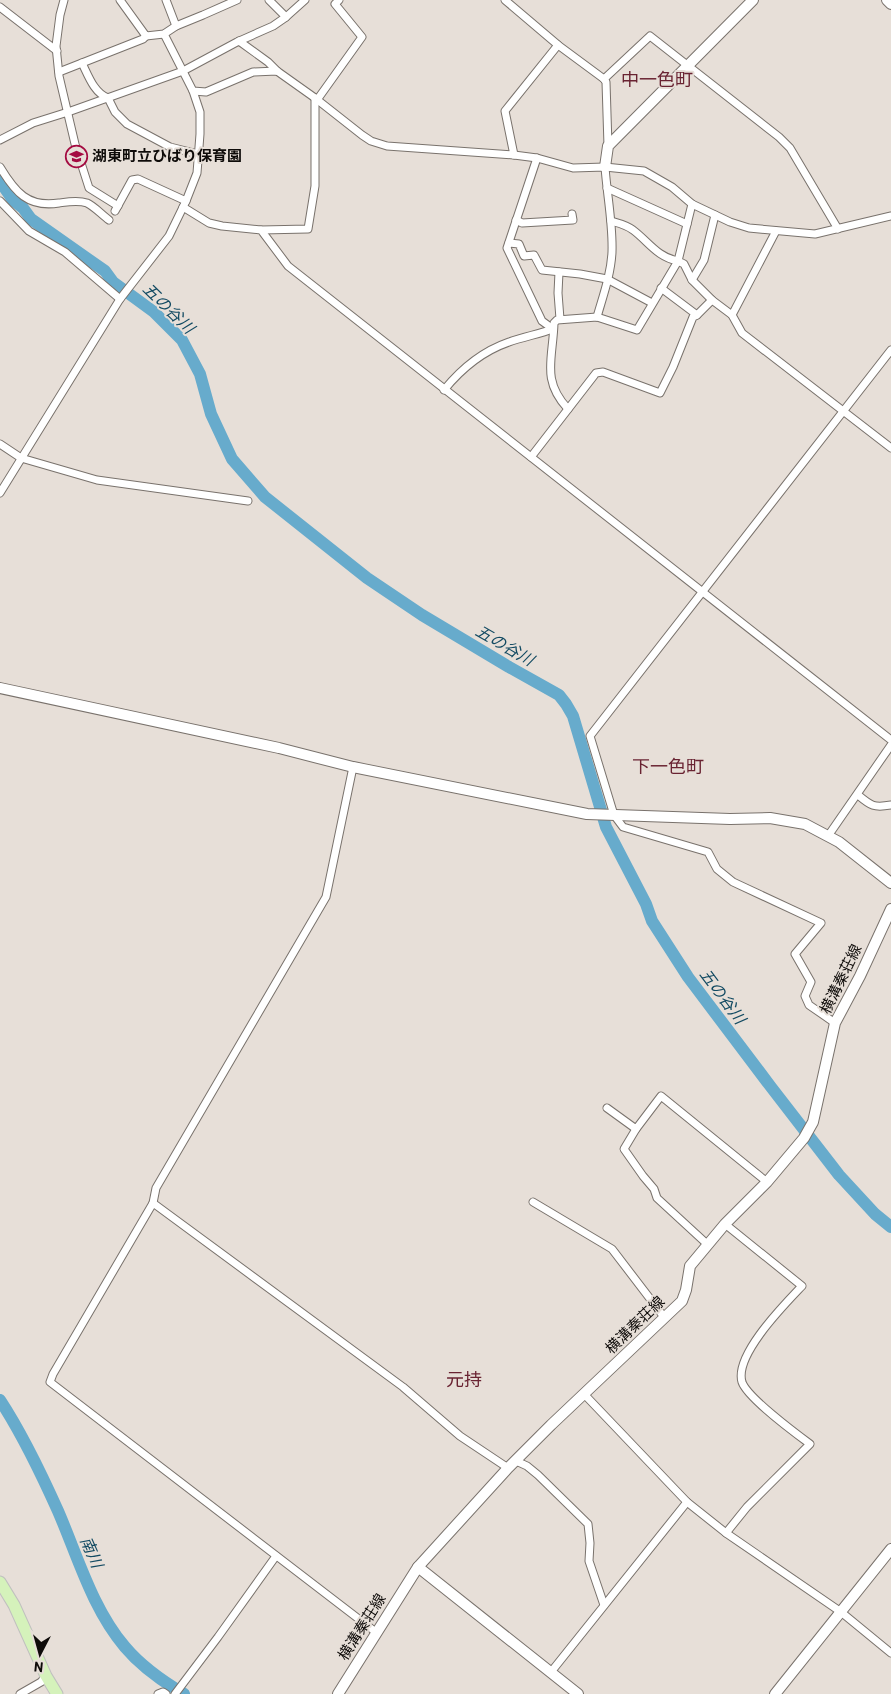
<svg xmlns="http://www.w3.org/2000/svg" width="891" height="1694" font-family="Barlow,'Noto Sans JP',sans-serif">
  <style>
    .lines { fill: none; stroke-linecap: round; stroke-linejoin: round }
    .river { stroke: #67abcc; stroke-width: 12 }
    .street-casing { stroke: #79726c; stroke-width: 9 }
    .secondary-casing { stroke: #79726c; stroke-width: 12 }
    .primary-casing { stroke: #c0c0bf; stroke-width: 13 }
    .street { stroke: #fff; stroke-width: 7 }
    .secondary { stroke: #fff; stroke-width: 10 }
    .primary { stroke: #d5f2bb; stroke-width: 11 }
    .labels { text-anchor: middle; stroke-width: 4; stroke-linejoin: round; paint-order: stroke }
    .poi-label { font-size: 15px; font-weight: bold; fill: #0e0b09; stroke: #e7dfd8; text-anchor: start }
    .street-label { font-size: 15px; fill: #0e0b09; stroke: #e7dfd8 }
    .water-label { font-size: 16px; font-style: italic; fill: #124a62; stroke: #e7dfd8 }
    .quarter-label { font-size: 18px; fill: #692332; stroke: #e7dfd8 }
  </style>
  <rect width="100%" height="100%" fill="#e7dfd8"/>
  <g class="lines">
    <g class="river">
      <path d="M0,181L13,200L23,208L31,219L105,271L113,282L154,312L182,340L200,374L211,414L232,459L265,497L367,578L422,615L509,667L559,695L566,704L573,716L606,827L646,904L652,921L688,977L771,1087L839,1175L875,1214L891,1227"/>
      <path d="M0,1400C23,1435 41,1473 58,1511C78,1557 92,1608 125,1647C141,1666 162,1681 184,1694"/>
    </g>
    <defs>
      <g id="street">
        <path d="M64,0L60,15L56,46L59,76L75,144L89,188L118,206"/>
        <path d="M120,0L146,36L164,34L176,26L203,15L237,0"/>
        <path d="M166,0L176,26"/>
        <path d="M269,0L286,17"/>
        <path d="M505,0L558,45L604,79L606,82L608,146"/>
        <path d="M0,7L57,51"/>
        <path d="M164,34L193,91L206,92L253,72L277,71L315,98L362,135L371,141L387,146L514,155L537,158L573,168L605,167L644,171L672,187L692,204L730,222L749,228L815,234L891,216"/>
        <path d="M239,41L268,62L277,71"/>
        <path d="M82,63C88,75 94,93 108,98L115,112L127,124L170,147L198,154"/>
        <path d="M59,72L143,39L146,36"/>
        <path d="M604,79L650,36L779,137L790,148L838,229"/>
        <path d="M317,100L362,37L335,4L339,0"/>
        <path d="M0,140L33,123L68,112L183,71L237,42L273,26L286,17L305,0"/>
        <path d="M514,155L505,111L558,45"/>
        <path d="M537,158L507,248L542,321L553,329"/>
        <path d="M0,167C15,192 28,208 59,203C67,202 78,200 87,203C94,206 102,215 109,220"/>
        <path d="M607,188L687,224"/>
        <path d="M0,201L29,231L65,252L120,299"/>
        <path d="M692,204L678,261L684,264L692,280L712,300"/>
        <path d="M183,207L209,223L222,226L261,230L288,266L891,740"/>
        <path d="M115,211L132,180L138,179L186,201"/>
        <path d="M516,220L522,223L573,220L572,214"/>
        <path d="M261,230L308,229L315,186V98"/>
        <path d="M509,243L519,244L524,256L534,255L542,270L580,274L607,279L652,303"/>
        <path d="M559,272L558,293L560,319"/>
        <path d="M692,280L704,260L715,215"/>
        <path d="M661,288L697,315"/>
        <path d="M732,315L776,231"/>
        <path d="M597,317C603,296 611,274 612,252C613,224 607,195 605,167"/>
        <path d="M444,390C461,369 483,351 509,342C523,337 539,334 553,329"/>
        <path d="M568,409C541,380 553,359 554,323L557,320L597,317L637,330L678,261C657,257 649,242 633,230C627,225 618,223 611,221"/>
        <path d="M0,444L21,458L97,480L248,501"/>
        <path d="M531,457L596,373L603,372L660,393L673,367L693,317L697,315L712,300L732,315L742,333L891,448"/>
        <path d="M0,493L120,299L169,236L186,201L197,173L200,134V112L193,91"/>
        <path d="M353,767L326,897L156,1188L153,1203L53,1374L50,1382L377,1633"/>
        <path d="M858,795C871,806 874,808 891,805"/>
        <path d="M828,836L891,745"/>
        <path d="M835,1023L809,1005L805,996L811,982L795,954L821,923L733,882L717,869L708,852L623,827L614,815L590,736L891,350"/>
        <path d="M607,1108L636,1129L661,1096L767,1182"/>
        <path d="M636,1129L624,1149L643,1176L654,1189L657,1198L707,1244"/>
        <path d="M533,1202L612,1249L664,1317"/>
        <path d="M153,1203L403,1387L460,1436L508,1468"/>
        <path d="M725,1224L802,1286C785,1304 734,1355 742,1382C747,1397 795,1433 810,1444L747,1507L726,1533"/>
        <path d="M584,1394L687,1502L726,1533L841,1612L891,1653"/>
        <path d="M516,1461L527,1466L538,1475L588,1524L590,1543L589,1561L604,1605"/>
        <path d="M551,1672L687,1502"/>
        <path d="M20,1694L41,1682L46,1676"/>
        <path d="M158,1694L163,1692L166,1694"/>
        <path d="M175,1694L218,1637L276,1556"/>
      </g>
      <g id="secondary">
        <path d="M887,0L891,4"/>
        <path d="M605,167L608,146L753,0"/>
        <path d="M0,688L279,748L353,767L587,814L730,819L770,818L805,824L839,842L891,883"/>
        <path d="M418,1567L578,1694"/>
        <path d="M338,1694L418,1567L508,1468L551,1425L682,1301L686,1290L690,1266L725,1224L767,1182L804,1138L813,1122L835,1023L860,976L891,909"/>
        <path d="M775,1694L891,1549"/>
      </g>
      <path id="primary" d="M0,1582L14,1605L46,1676L57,1694"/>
    </defs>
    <use href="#street" class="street-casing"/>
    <use href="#secondary" class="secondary-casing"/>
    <use href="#primary" class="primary-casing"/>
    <use href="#street" class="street"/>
    <use href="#secondary" class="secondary"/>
    <use href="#primary" class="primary"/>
  </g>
  <defs>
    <symbol id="school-ring" viewBox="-11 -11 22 22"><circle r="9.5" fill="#e7dfd8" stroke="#a40b41" stroke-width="1.5"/><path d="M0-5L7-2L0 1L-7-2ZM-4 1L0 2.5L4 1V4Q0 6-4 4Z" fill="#a40b41"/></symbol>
  </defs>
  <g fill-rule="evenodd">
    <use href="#school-ring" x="64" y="144" width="25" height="25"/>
  </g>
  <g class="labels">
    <g class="poi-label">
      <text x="92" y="161">湖東町立ひばり保育園</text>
    </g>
    <g class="street-label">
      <text transform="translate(841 979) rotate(-64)" y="5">横溝秦荘線</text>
      <text transform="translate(635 1325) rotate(-44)" y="5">横溝秦荘線</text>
      <text transform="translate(362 1627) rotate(-58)" y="5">横溝秦荘線</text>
    </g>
    <g class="water-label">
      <text transform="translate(169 308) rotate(44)" y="6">五の谷川</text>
      <text transform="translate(505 645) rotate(30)" y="6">五の谷川</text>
      <text transform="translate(723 996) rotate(53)" y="6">五の谷川</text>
      <text transform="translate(92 1552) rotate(66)" y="6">南川</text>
    </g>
    <g class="quarter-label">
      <text x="657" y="86">中一色町</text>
      <text x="668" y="773">下一色町</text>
      <text x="464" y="1386">元持</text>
    </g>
  </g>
  <g transform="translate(40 1654) rotate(186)" stroke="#e7dfd8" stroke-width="4" paint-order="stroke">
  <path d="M0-4L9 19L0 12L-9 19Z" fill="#0e0b09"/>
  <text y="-8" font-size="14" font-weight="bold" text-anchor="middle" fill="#0e0b09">N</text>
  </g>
</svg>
